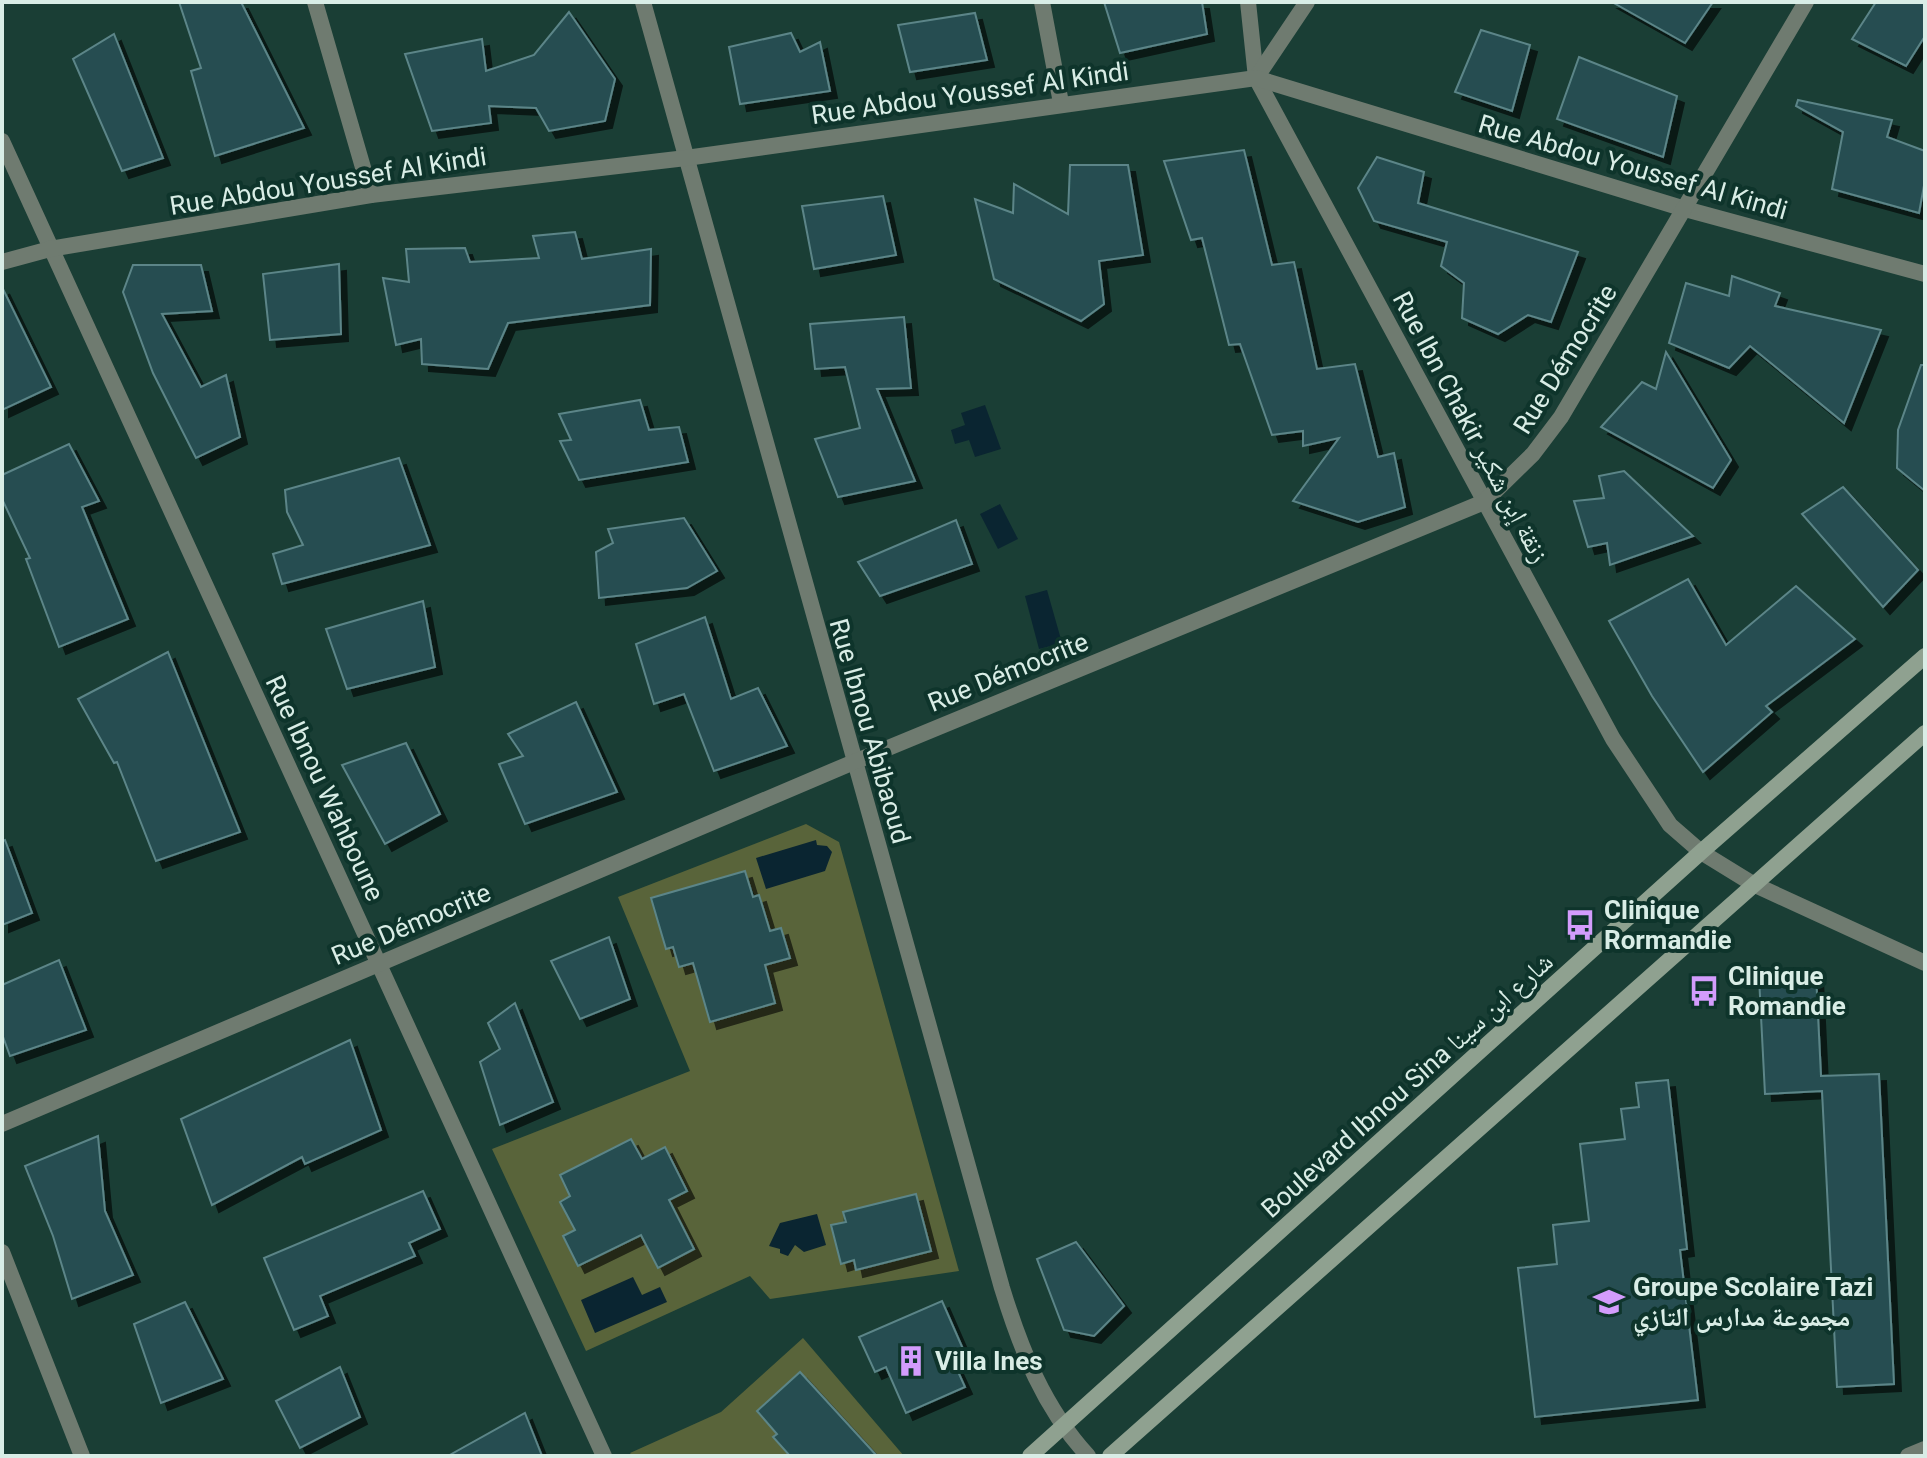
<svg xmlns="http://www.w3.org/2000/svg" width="1927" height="1458" font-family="Roboto,'Noto Naskh Arabic',sans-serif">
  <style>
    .green { fill: #59643a; fill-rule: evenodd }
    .water { fill: #0a2531 }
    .building { fill: #254e51; stroke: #5c8588; stroke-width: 2; filter: url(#shadow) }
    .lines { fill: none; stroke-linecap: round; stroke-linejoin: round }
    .street { stroke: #6f7b70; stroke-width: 16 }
    .secondary { stroke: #8fa190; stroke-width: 16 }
    .labels { text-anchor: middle; stroke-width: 8; stroke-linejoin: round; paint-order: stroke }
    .street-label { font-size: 26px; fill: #d9ede6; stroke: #0e342b }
    .poi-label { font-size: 26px; font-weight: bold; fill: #d9ede6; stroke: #0e342b; text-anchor: start }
  </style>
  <defs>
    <filter id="shadow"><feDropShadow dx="7" dy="7" stdDeviation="0" flood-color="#0009"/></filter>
  </defs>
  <rect width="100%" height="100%" fill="#1a3e35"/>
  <g class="green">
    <path d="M806,824L839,842L959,1271L770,1299L750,1276L586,1351L492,1149L690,1071L618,897ZM744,871L770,931L789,958L765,965L775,1003L710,1022L693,963L679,967L673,947L666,948L651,898ZM631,1139L642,1159L665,1148L687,1190L669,1200L694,1249L658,1268L641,1235L578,1266L563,1237L575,1230L560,1202L570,1196L560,1175ZM916,1194L930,1251L856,1270L854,1260L842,1264L844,1212Z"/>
    <path d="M803,1338L904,1456H877L800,1372L757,1411L777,1434L773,1437L790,1456H632L630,1453L721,1412Z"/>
  </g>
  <g class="water">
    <path d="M985,405L1001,449L975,457L969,440L955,444L951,430L965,425L961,413Z"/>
    <path d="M1000,504L1018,539L998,549L980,514Z"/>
    <path d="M1047,590L1062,643L1039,649L1025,596Z"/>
    <path d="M816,840L817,845L827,846L832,852L825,871L766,889L756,858Z"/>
    <path d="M817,1214L826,1245L804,1252L795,1245L788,1256L780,1253V1249L769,1246L780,1223Z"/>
    <path d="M633,1277L642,1295L660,1287L667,1302L595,1333L581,1300Z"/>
  </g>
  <g class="building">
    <path d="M179,2H241L304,128L215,156L191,71L201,68Z"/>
    <path d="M1104,2H1202L1207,34L1120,53Z"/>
    <path d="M1612,2H1713L1685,43Z"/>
    <path d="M1876,2H1925V36L1906,66L1852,39Z"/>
    <path d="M569,12L615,79L605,121L549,131L536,108L489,106L491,123L432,131L405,54L482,39L486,71L534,55Z"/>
    <path d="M975,13L987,60L910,72L898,25Z"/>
    <path d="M1481,30L1530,45L1512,111L1455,92Z"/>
    <path d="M791,33L800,52L820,42L830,91L740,104L729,47Z"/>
    <path d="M114,34L163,158L122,171L73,59Z"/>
    <path d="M1579,57L1677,96L1663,157L1557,119Z"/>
    <path d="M1798,100L1892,120L1887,137L1925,151V180L1919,213L1832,189L1843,132L1796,106Z"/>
    <path d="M1244,150L1272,265L1294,262L1317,369L1355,364L1378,457L1394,453L1405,507L1358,522L1293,501L1339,438L1303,446V431L1272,435L1240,344L1229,345L1202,238L1191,240L1164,161Z"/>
    <path d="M1377,157L1424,172L1418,203L1578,252L1551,322L1528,315L1498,334L1462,318L1464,283L1441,266L1447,242L1374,221L1358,188Z"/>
    <path d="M1070,165H1128L1143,255L1099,261L1104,304L1081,321L994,279L975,199L1013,213L1014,184L1068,214Z"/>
    <path d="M883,196L896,255L814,269L802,206Z"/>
    <path d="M575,232L582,259L651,249L650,305L508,323L488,369L422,364L421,339L396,345L383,278L409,282L406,249L465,248L470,262L539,258L533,236Z"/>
    <path d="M339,264L341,334L270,340L263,274Z"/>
    <path d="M133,265H201L212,311L162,314L201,387L226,375L240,437L196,458L153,373L123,292Z"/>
    <path d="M1732,276L1780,293L1775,306L1881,330L1844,423L1750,346L1729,368L1669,343L1686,283L1729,296Z"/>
    <path d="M2,287L51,387L2,410Z"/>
    <path d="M904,317L911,388L877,389L915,481L838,497L815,439L860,428L845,367L815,369L810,324Z"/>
    <path d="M1666,352L1731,460L1713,488L1601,427L1642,382L1656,389Z"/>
    <path d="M1921,365H1925V491L1897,468L1898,430Z"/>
    <path d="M640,400L649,430L679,427L688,462L579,480L560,441L571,440L559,414Z"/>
    <path d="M69,444L99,501L82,507L128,619L59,647L26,559L30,558L2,499V475Z"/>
    <path d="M399,458L430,545L282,584L273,554L303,545L287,512L285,490Z"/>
    <path d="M1624,471L1693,536L1610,565L1607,543L1588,547L1574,501L1604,498L1599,476Z"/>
    <path d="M1843,487L1918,570L1883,607L1802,514Z"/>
    <path d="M684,518L717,571L687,588L599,598L596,552L613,543L608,529Z"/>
    <path d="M956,520L972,564L880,596L858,562Z"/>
    <path d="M1688,579L1726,645L1796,586L1855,639L1766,706L1772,712L1703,772L1652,696L1609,621Z"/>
    <path d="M423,601L435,667L347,689L326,629Z"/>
    <path d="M705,617L731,699L758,688L787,746L714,771L684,694L654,704L636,644Z"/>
    <path d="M168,652L240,832L156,861L117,762L114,763L78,699Z"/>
    <path d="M576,702L617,792L525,824L499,764L523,756L508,734Z"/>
    <path d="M406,743L440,814L385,844L342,765Z"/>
    <path d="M5,840L32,913L2,925V841Z"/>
    <path d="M745,871L753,897L759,895L770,931L781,928L790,958L765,965L775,1003L710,1022L693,963L679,967L673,947L666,949L651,898Z"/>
    <path d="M609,937L630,999L580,1019L551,961Z"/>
    <path d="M59,960L86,1030L10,1056L2,1034V985Z"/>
    <path d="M1816,974L1821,1076L1879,1074L1894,1384L1837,1387L1822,1091L1765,1094L1759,977Z"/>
    <path d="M515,1003L553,1102L500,1125L480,1062L500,1049L488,1023Z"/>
    <path d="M350,1040L381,1130L305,1164L302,1157L212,1205L181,1119Z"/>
    <path d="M1668,1080L1687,1249L1680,1250L1698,1400L1535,1417L1518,1268L1557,1264L1553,1225L1589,1221L1580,1144L1625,1139L1621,1109L1639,1107L1636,1083Z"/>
    <path d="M98,1136L105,1211L133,1275L72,1299L53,1236L25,1166Z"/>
    <path d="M631,1139L642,1159L665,1147L687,1191L669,1200L694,1249L658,1268L641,1235L578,1266L563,1236L575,1230L560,1202L570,1196L560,1175Z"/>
    <path d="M423,1191L440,1229L409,1243L415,1256L320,1296L328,1316L294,1330L264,1258Z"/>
    <path d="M916,1194L931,1251L856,1270L854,1260L841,1264L831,1225L846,1222L843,1212Z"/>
    <path d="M1076,1242L1124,1306L1094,1336L1064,1330L1037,1259Z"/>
    <path d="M942,1301L963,1349L950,1354L965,1387L906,1413L886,1367L875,1372L859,1337Z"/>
    <path d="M185,1302L223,1379L161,1403L134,1324Z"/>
    <path d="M340,1367L360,1417L300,1448L276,1401Z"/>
    <path d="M800,1372L877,1456H790L773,1437L777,1434L757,1411Z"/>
    <path d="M525,1413L542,1456H448Z"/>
  </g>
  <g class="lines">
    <g class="street">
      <path d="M315,2L371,195"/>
      <path d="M643,2L1002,1288C1021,1350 1044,1408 1088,1456"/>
      <path d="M1042,2L1061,103"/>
      <path d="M1248,2L1256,78L1613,739L1670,825L1701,852L1753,884L1925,963"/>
      <path d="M1256,78L1307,2"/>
      <path d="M2,141L604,1456"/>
      <path d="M2,262L50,249L371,195L686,158L1256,78L1685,209L1925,274"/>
      <path d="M2,1124L854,762L1484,502L1533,454L1561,417L1806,2"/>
      <path d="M2,1252L82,1456"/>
      <path d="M1908,1456L1925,1449"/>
    </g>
    <g class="secondary">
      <path d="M1030,1456L1701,852L1925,656"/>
      <path d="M1110,1456L1925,733"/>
    </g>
  </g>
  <defs>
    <symbol id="bus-bare" viewBox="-9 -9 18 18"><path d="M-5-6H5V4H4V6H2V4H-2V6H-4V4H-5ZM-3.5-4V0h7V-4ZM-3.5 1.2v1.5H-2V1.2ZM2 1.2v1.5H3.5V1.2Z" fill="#d39cfc" stroke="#0e342b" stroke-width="2.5" paint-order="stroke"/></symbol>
    <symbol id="school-bare" viewBox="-9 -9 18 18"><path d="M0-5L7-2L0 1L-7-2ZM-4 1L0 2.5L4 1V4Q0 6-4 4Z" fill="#d39cfc" stroke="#0e342b" stroke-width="2.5" paint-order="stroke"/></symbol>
    <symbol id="building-bare" viewBox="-9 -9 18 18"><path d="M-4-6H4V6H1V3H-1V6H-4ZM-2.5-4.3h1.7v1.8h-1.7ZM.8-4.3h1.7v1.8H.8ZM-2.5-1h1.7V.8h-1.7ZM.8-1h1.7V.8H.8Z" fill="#d39cfc" stroke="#0e342b" stroke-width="2.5" paint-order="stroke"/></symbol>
  </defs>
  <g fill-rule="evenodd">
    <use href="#bus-bare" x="1558" y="903" width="44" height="44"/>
    <use href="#bus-bare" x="1682" y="969" width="44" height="44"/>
    <use href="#school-bare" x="1587" y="1280" width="44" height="44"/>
    <use href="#building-bare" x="889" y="1339" width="44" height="44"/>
  </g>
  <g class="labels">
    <g class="street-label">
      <text transform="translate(970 93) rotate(-8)" y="9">Rue Abdou Youssef Al Kindi</text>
      <text transform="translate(1633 167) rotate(16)" y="9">Rue Abdou Youssef Al Kindi</text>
      <text transform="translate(328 181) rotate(-9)" y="9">Rue Abdou Youssef Al Kindi</text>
      <text transform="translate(1565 359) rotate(-58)" y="9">Rue Démocrite</text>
      <text transform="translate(1471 427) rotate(62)" y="9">Rue Ibn Chakir زنقة إبن شكير</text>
      <text transform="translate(1008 672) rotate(-22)" y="9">Rue Démocrite</text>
      <text transform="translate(870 731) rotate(74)" y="9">Rue Ibnou Abibaoud</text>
      <text transform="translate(325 788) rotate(65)" y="9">Rue Ibnou Wahboune</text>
      <text transform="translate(411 924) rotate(-23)" y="9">Rue Démocrite</text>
      <text transform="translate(1407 1085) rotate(-42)" y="9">Boulevard Ibnou Sina شارع ابن سينا</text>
    </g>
    <g class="poi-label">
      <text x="1604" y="919">Clinique<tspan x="1604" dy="30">Rormandie</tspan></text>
      <text x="1728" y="985">Clinique<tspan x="1728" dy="30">Romandie</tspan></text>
      <text x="1633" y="1296">Groupe Scolaire Tazi<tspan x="1633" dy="30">مجموعة مدارس التازي</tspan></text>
      <text x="935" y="1370">Villa Ines</text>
    </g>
  </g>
  <rect width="1927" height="1458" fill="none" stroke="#d9ede6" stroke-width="8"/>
</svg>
